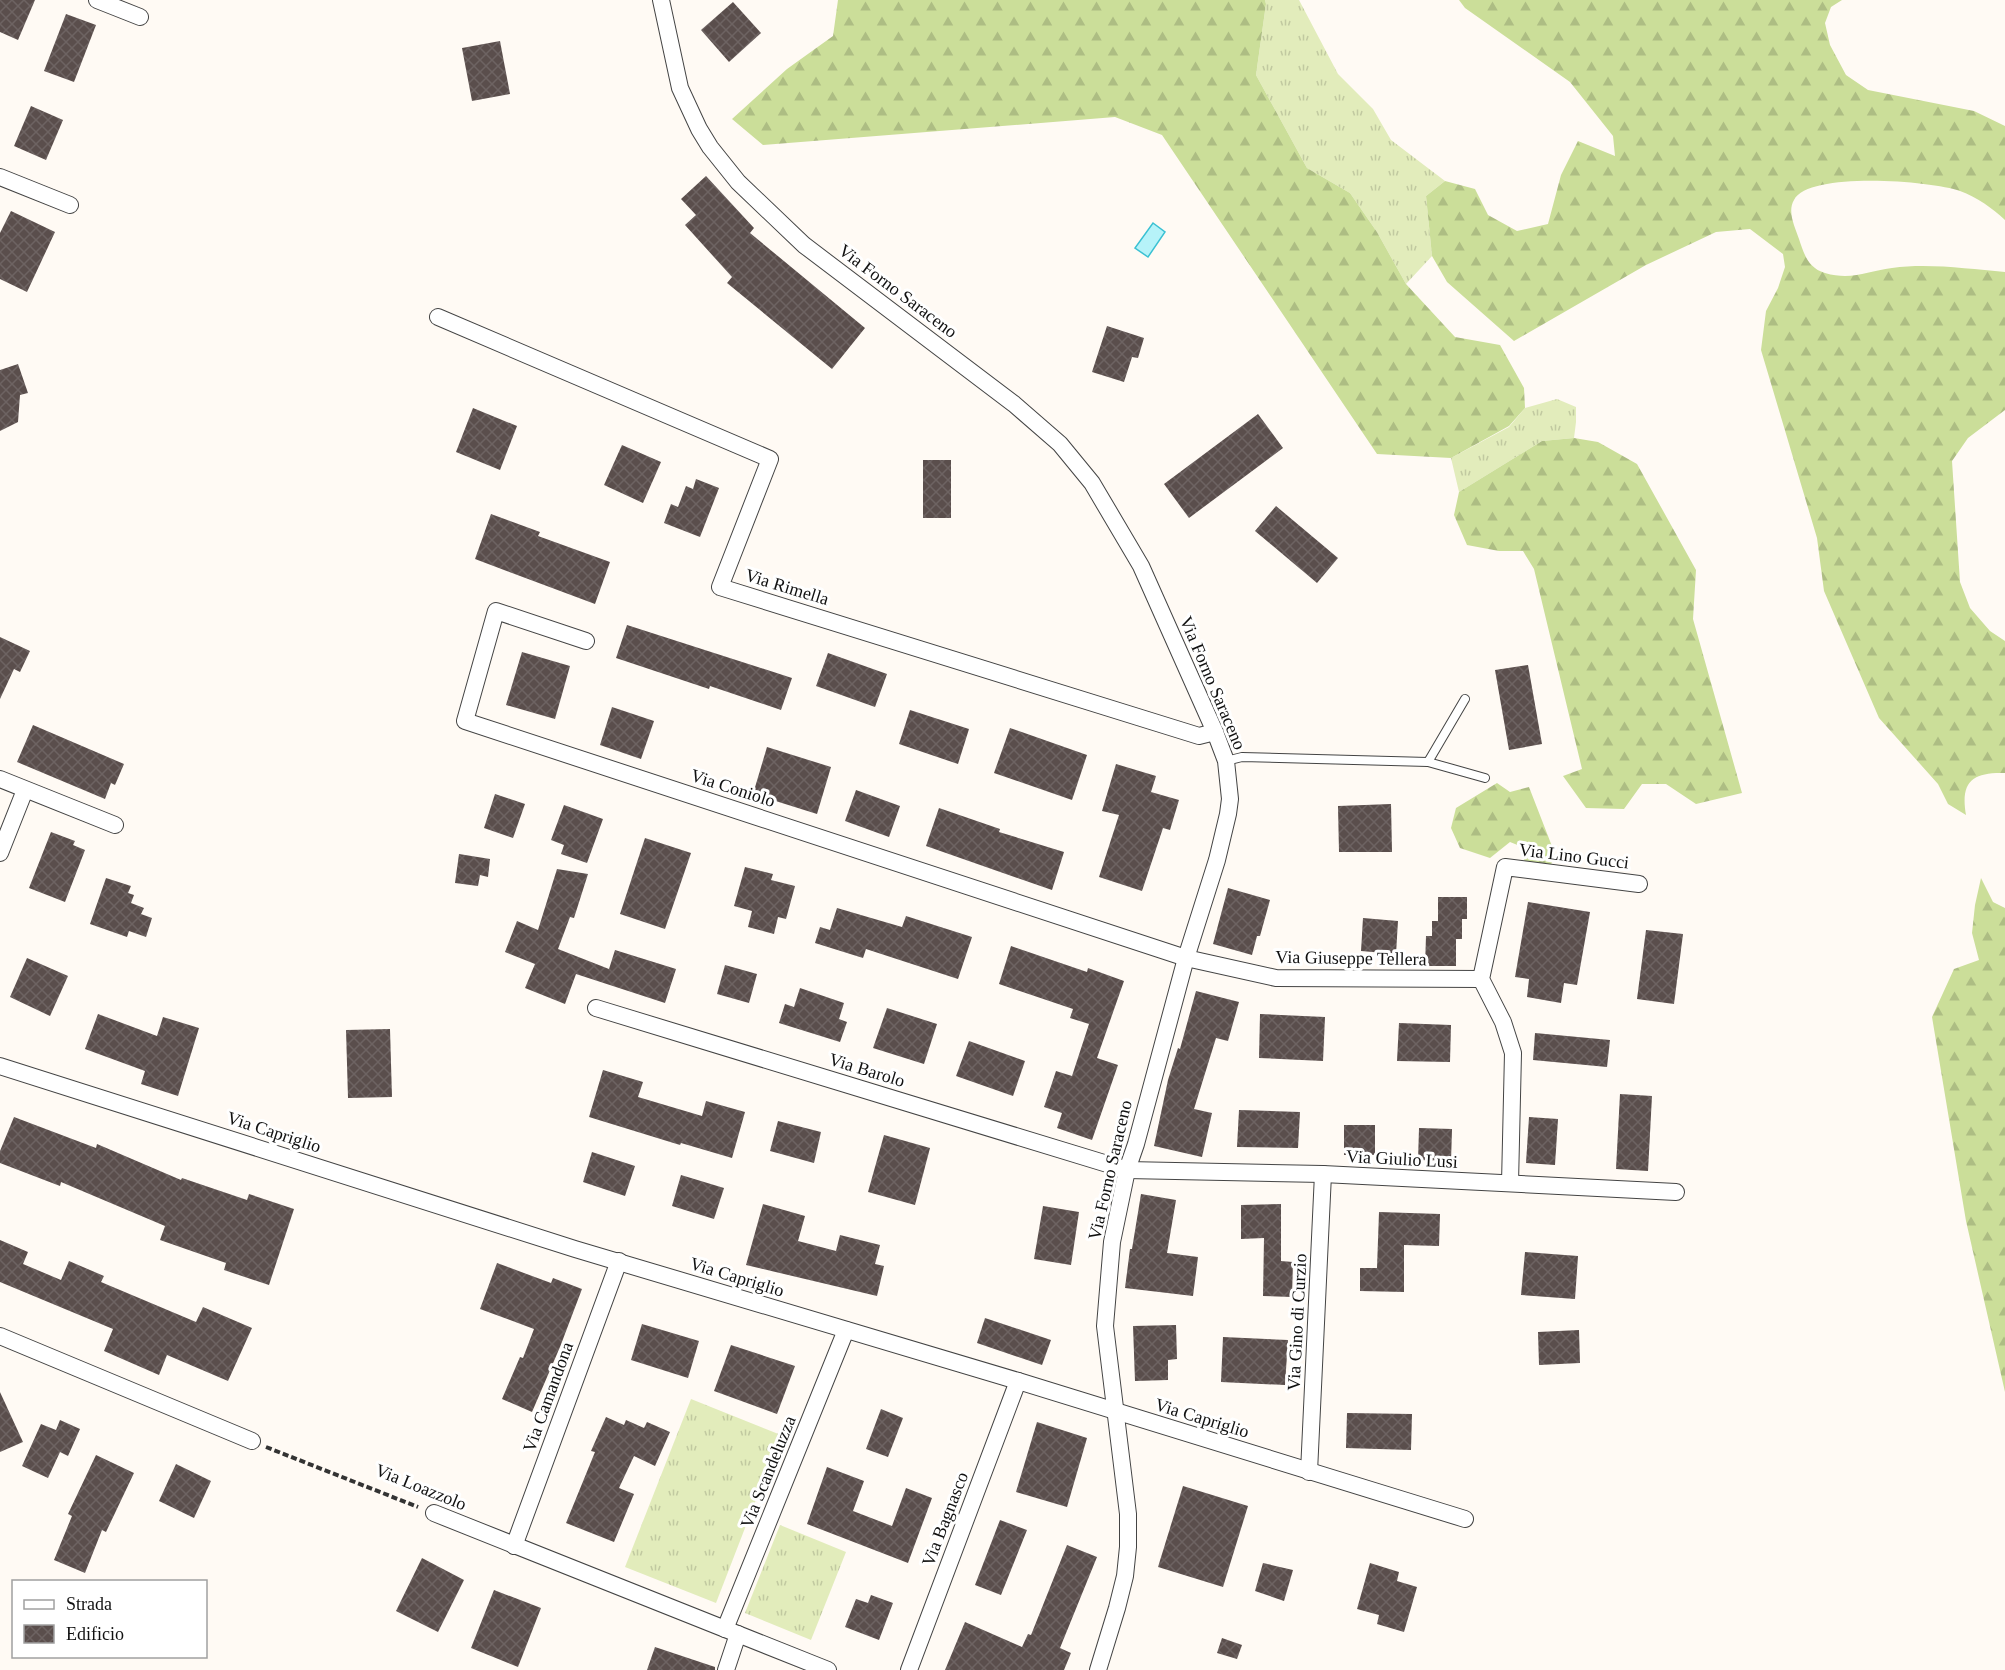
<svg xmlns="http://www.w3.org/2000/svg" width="2005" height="1670" font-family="Georgia,serif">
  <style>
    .grass { fill: url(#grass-tufts) }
    .forest { fill: url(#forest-firs) }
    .water { fill: #b6f3f9; stroke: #3ac1d3; stroke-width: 1.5 }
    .building { fill: url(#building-cross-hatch) }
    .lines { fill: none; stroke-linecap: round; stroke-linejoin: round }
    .service-casing { stroke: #444; stroke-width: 10 }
    .minor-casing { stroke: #444; stroke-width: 18 }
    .path { stroke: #333; stroke-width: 4; stroke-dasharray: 6 3; stroke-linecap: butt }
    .service { stroke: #fff; stroke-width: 8 }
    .minor { stroke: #fff; stroke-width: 16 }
    .labels { text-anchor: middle; stroke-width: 6; stroke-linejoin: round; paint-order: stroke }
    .street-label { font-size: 18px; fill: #111; stroke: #fff }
  </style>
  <defs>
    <pattern id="grass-tufts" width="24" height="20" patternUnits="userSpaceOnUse" patternTransform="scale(1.5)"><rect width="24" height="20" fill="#e2ecbb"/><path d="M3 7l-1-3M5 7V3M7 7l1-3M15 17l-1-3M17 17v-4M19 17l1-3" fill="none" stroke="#c1c9a0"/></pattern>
    <pattern id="forest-firs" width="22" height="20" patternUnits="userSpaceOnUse" patternTransform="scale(1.5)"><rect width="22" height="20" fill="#cbde99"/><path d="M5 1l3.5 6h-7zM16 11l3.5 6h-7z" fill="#adbd83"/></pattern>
    <pattern id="building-cross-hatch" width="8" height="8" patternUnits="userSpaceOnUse" patternTransform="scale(1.5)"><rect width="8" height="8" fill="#5a4e4c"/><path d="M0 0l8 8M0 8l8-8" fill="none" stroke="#6d6362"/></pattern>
  </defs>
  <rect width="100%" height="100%" fill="#fffaf4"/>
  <g class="grass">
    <path d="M1265,0H1299L1338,74L1373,109L1391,140L1445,181L1426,196L1432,256L1406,284L1377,232L1350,193L1307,168L1256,75L1266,4Z"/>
    <path d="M1557,399L1576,407V422L1574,438L1542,441L1459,492L1451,458L1509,427L1525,408Z"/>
    <path d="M691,1399L781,1435L716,1603L625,1567Z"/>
    <path d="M780,1525L846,1552L811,1640L745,1613Z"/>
  </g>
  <g class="forest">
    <path d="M838,0H1265L1266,4L1256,75L1307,168L1350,193L1377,232L1406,284L1455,337L1500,345L1524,388L1525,408L1509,426L1451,458L1377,454L1162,135L1115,117L763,145L732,119L787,69L833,36Z"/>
    <path d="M1459,0H1842L1831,7L1825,23L1830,45L1846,75L1868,90L1974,111L2005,126V220C1992,208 1977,197 1960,191C1931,181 1809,171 1794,200C1787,212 1795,227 1799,239C1804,254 1808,268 1825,273C1852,281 1867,271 1892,268C1929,263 1968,269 2005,272V410L1968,438L1952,461L1960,582L1970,608L1990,631L2005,641V773C1973,772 1960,781 1966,815L1948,804L1938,784L1879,718L1824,591L1817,538L1761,350L1766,311L1778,288L1785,267L1783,254L1750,229L1716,232L1646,265L1514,341L1447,282L1432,256L1426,196L1445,181L1475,189L1488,215L1517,231L1548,224L1561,175L1578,141L1615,156L1613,136L1570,82L1465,8Z"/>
    <path d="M1574,438L1598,442L1637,464L1696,570L1693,619L1742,793L1696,804L1666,784H1642L1624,809L1586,808L1563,776L1582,769L1534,569L1523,551H1499L1467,545L1454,515L1459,492L1542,441Z"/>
    <path d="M1497,783L1510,792L1529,787L1555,854L1549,870L1526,866L1520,846L1510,842L1490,858L1460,848L1451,828L1456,808Z"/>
    <path d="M1981,878L1993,902L2005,908V1392L1966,1221L1932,1017L1954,969L1979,960L1972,933L1975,905Z"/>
  </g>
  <path class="water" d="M1153,223L1165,232L1148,257L1135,248Z"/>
  <g class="building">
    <path d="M0,0H35L18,40L0,32Z"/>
    <path d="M733,2L761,33L729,62L701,30Z"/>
    <path d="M66,14L96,25L74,82L44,71Z"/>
    <path d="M500,41L510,94L472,101L462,48Z"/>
    <path d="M31,106L63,120L46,160L14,146Z"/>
    <path d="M706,176L754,228L750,233L865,328L832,369L727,283L732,277L685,225L696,215L681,199Z"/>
    <path d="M11,211L55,232L27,292L0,279V233Z"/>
    <path d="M1107,326L1144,338L1138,358L1132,357L1124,382L1092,372Z"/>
    <path d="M18,364L28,393L20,395L18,422L0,431V370Z"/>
    <path d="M473,408L517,426L500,470L456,452Z"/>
    <path d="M1258,414L1283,448L1189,518L1164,484Z"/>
    <path d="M622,445L661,462L643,503L604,485Z"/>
    <rect x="923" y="460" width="28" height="58"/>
    <path d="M696,479L719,488L700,537L664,523L671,504L678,507L686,486L693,489Z"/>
    <path d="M1276,506L1338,558L1317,583L1255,531Z"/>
    <path d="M491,514L540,532L538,536L610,562L595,604L475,559Z"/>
    <path d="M627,625L792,678L781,710L710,686L709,689L616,658Z"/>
    <path d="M0,637L30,651L20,672L14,669L0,699Z"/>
    <path d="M522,652L570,666L555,719L506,705Z"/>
    <path d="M828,653L887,674L875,707L816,686Z"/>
    <path d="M1528,665L1542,744L1509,750L1495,670Z"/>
    <path d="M612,707L654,721L641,759L600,745Z"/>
    <path d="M910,710L969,729L958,764L899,744Z"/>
    <path d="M33,725L124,764L115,785L111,783L105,799L17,762Z"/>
    <path d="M1010,728L1087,755L1072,800L994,773Z"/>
    <path d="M767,747L831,767L817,814L753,794Z"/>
    <path d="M1116,764L1156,776L1151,792L1179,800L1170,830L1163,828L1142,891L1099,877L1119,815L1102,811Z"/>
    <path d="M856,790L900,806L889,837L845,821Z"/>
    <path d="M495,794L525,804L513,838L484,828Z"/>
    <path d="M1391,804L1392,852H1339L1338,806Z"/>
    <path d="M564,805L603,819L587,863L561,854L564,845L551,840Z"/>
    <path d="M939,808L1000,829L999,832L1064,852L1052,890L926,846Z"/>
    <path d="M51,832L75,841L73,845L85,850L65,902L29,888Z"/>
    <path d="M645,838L691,853L665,929L620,914Z"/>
    <path d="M459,854L490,859L488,877L480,875L478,886L455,883Z"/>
    <path d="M745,867L773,874L771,880L795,886L786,919L778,917L774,934L748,927L752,911L734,906Z"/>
    <path d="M557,869L588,874L574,918L570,917L558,949L609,969L615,950L676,969L665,1003L576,974L565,1004L525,988L535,964L505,952L517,921L538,930Z"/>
    <path d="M106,878L131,886L128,893L134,895L131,903L144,908L141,914L152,918L146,937L129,931L127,937L90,924Z"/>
    <path d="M1228,888L1270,900L1260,936H1257L1252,955L1213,944Z"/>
    <path d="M1438,897H1467V919H1462V939H1456V966H1425L1426,936H1432V921H1438Z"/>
    <path d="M1528,902L1590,912L1577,985L1564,983L1561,1003L1527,997L1529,979L1515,977Z"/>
    <path d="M837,908L902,927L906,916L972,937L958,979L866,949L863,958L815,943L820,927L830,930Z"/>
    <path d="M1363,918L1398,921L1396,954L1361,951Z"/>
    <path d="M1646,930L1683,934L1674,1004L1637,999Z"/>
    <path d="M1011,946L1087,972L1088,968L1124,981L1097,1058L1118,1065L1092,1140L1057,1128L1062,1113L1044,1107L1056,1071L1072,1076L1089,1024L1070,1018L1073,1009L999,984Z"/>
    <path d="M27,958L68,976L50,1016L10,997Z"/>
    <path d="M725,965L757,974L749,1003L717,994Z"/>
    <path d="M800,988L844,1003L839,1019L847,1022L840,1042L779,1023L785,1004L794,1007Z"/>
    <path d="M1196,991L1239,1002L1228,1041L1216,1038L1194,1109L1212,1113L1202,1157L1154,1146L1168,1080L1178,1048L1180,1049Z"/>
    <path d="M887,1008L937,1024L924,1064L873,1048Z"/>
    <path d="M98,1014L157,1036L163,1017L199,1028L178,1096L141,1084L145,1071L85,1049Z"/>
    <path d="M1260,1014L1325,1017L1323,1061L1259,1058Z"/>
    <path d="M1399,1023L1451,1025L1450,1062L1397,1061Z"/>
    <path d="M390,1029L392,1097L348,1098L346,1030Z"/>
    <path d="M1535,1033L1610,1040L1607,1067L1533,1060Z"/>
    <path d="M969,1041L1025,1061L1013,1096L956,1076Z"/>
    <path d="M603,1070L643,1082L638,1097L702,1116L706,1101L745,1112L732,1158L681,1143L680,1145L589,1117Z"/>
    <path d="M1620,1094L1652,1096L1648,1171L1616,1169Z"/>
    <path d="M1239,1110L1300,1112L1298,1148L1237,1147Z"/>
    <path d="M14,1117L96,1148L97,1144L181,1180L182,1178L247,1200L249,1194L294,1209L269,1285L224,1270L226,1263L160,1240L165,1226L61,1182L60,1186L0,1163V1151Z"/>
    <path d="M1529,1117L1558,1119L1555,1165L1526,1163Z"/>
    <path d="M778,1121L821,1132L814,1163L770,1151Z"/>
    <rect x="1344" y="1125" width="31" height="30"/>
    <path d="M1419,1128L1452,1129L1451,1161L1418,1160Z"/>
    <path d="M884,1135L930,1148L915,1205L868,1192Z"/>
    <path d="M592,1152L635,1166L625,1196L583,1182Z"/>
    <path d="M681,1175L724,1188L714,1219L672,1206Z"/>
    <path d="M1141,1194L1176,1200L1167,1253L1198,1257L1193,1296L1125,1288L1130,1249H1132Z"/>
    <path d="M763,1204L805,1216L798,1241L836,1251L840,1235L880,1245L875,1264L884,1266L877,1296L746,1265Z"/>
    <path d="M1281,1204V1261L1293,1262L1292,1297L1263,1296L1264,1238L1241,1239V1205Z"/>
    <path d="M1043,1206L1079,1212L1071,1265L1034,1259Z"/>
    <path d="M1379,1212L1440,1214L1439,1246L1404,1245V1292L1360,1291V1268H1377Z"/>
    <path d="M0,1240L28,1252L23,1264L61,1280L69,1261L104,1276L101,1282L196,1322L203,1307L252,1328L228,1381L167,1355L159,1375L104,1351L113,1329L0,1282Z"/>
    <path d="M1525,1252L1578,1256L1575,1299L1521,1295Z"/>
    <path d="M497,1263L551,1283L553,1278L582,1289L560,1347L532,1412L502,1399L520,1357L523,1358L534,1329L480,1309Z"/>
    <path d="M985,1318L1051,1340L1042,1365L977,1343Z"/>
    <path d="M642,1324L699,1341L688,1378L631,1360Z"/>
    <path d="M1176,1325L1177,1359L1168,1360V1380L1135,1381L1133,1326Z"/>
    <path d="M1579,1330L1580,1363L1539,1365L1538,1332Z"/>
    <path d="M1223,1337L1288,1340L1285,1385L1221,1382Z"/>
    <path d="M731,1345L795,1366L777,1414L714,1391Z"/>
    <path d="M0,1392L23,1442L0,1452Z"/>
    <path d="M881,1409L903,1418L888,1457L866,1449Z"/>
    <path d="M1347,1413L1412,1414L1411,1450L1346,1448Z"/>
    <path d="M606,1417L624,1425L626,1420L644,1428L647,1422L670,1432L655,1466L634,1456L619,1488L634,1494L614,1542L566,1523L595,1452L591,1451Z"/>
    <path d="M60,1420L80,1429L68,1456L60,1452L48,1478L22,1466L41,1424L56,1430Z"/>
    <path d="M1037,1422L1087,1438L1067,1507L1016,1492Z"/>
    <path d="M96,1455L134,1473L106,1532L102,1530L85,1573L54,1560L72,1516L68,1514Z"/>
    <path d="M176,1464L211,1481L194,1518L159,1501Z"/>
    <path d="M827,1467L864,1481L853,1511L892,1526L906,1488L932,1498L908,1563L807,1524Z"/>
    <path d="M1183,1486L1248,1506L1223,1587L1158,1567Z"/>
    <path d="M1000,1520L1027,1530L1001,1595L975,1585Z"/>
    <path d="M1067,1545L1097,1557L1060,1648L1071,1653L1064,1670H945L965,1622L1022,1647L1028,1634L1031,1635Z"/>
    <path d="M422,1558L464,1580L438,1632L396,1611Z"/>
    <path d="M1263,1563L1293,1570L1284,1601L1255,1591Z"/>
    <path d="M1370,1563L1399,1572L1397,1581L1417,1587L1404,1632L1377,1624L1379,1615L1357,1609Z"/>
    <path d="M494,1590L541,1608L518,1667L471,1648Z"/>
    <path d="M871,1595L893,1603L879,1640L845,1627L856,1599L868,1603Z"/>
    <path d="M1222,1638L1242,1645L1237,1659L1217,1653Z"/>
    <path d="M655,1647L715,1667V1670H647Z"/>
  </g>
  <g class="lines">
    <defs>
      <g id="service">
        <path d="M1226,761L1242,757L1428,762L1465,699"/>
        <path d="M1428,762L1485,778"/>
      </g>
      <g id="minor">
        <path d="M97,0L140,17"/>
        <path d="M661,0L680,88L699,129L710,147L738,182L804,245L1014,404L1060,444L1092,483L1141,566L1215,732L1226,761L1230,799L1228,814L1217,860L1186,958L1136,1144L1127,1170L1112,1242L1105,1326L1128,1514V1547L1125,1576L1117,1608L1098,1670"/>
        <path d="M0,177L70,205"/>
        <path d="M438,317L770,459L720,587L1199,736L1215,732"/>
        <path d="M586,641L496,611L465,721L1186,958L1276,978L1481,979"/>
        <path d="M0,779L115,825"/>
        <path d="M0,853L25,790"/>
        <path d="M596,1008L1127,1170L1323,1174L1676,1192"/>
        <path d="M0,1066L575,1249L1018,1381L1465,1519"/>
        <path d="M1510,1183L1513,1053L1503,1022L1481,979L1505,867L1639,884"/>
        <path d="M0,1336L252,1441"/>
        <path d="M1309,1472L1323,1174"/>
        <path d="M434,1513L828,1670"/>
        <path d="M514,1546L619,1261"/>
        <path d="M725,1629L846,1330"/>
        <path d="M726,1670L738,1634"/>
        <path d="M909,1670L1018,1381"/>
      </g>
    </defs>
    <use href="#service" class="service-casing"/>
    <use href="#minor" class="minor-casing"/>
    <path class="path" d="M266,1447L418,1507"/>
    <use href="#service" class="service"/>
    <use href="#minor" class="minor"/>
  </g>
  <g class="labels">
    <g class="street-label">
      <text transform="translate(898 291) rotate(37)" y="6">Via Forno Saraceno</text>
      <text transform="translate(787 587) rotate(17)" y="6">Via Rimella</text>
      <text transform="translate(1213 683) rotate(67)" y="6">Via Forno Saraceno</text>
      <text transform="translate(733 788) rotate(18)" y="6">Via Coniolo</text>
      <text transform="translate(1574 856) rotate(7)" y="6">Via Lino Gucci</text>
      <text transform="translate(1351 958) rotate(1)" y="6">Via Giuseppe Tellera</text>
      <text transform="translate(867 1070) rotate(17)" y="6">Via Barolo</text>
      <text transform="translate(274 1132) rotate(18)" y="6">Via Capriglio</text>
      <text transform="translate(1402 1159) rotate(3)" y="6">Via Giulio Lusi</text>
      <text transform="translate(1110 1170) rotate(-77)" y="6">Via Forno Saraceno</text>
      <text transform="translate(737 1277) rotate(17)" y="6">Via Capriglio</text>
      <text transform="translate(1297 1322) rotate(-87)" y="6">Via Gino di Curzio</text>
      <text transform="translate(548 1397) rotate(-70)" y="6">Via Camandona</text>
      <text transform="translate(1202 1418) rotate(17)" y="6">Via Capriglio</text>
      <text transform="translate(768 1472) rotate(-68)" y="6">Via Scandeluzza</text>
      <text transform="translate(421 1487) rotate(22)" y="6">Via Loazzolo</text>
      <text transform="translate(945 1519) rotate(-69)" y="6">Via Bagnasco</text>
    </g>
  </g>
  <rect x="12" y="1580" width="195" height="78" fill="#ffffff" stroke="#a0a0a0" stroke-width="1.5"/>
  <rect x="24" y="1600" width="30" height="9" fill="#ffffff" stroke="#a0a0a0" stroke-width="1.5"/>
  <text x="66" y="1610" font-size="18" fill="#111111">Strada</text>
  <rect x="24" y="1625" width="30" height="18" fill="url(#building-cross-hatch)" stroke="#a0a0a0" stroke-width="1.5"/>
  <text x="66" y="1640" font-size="18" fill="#111111">Edificio</text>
</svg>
